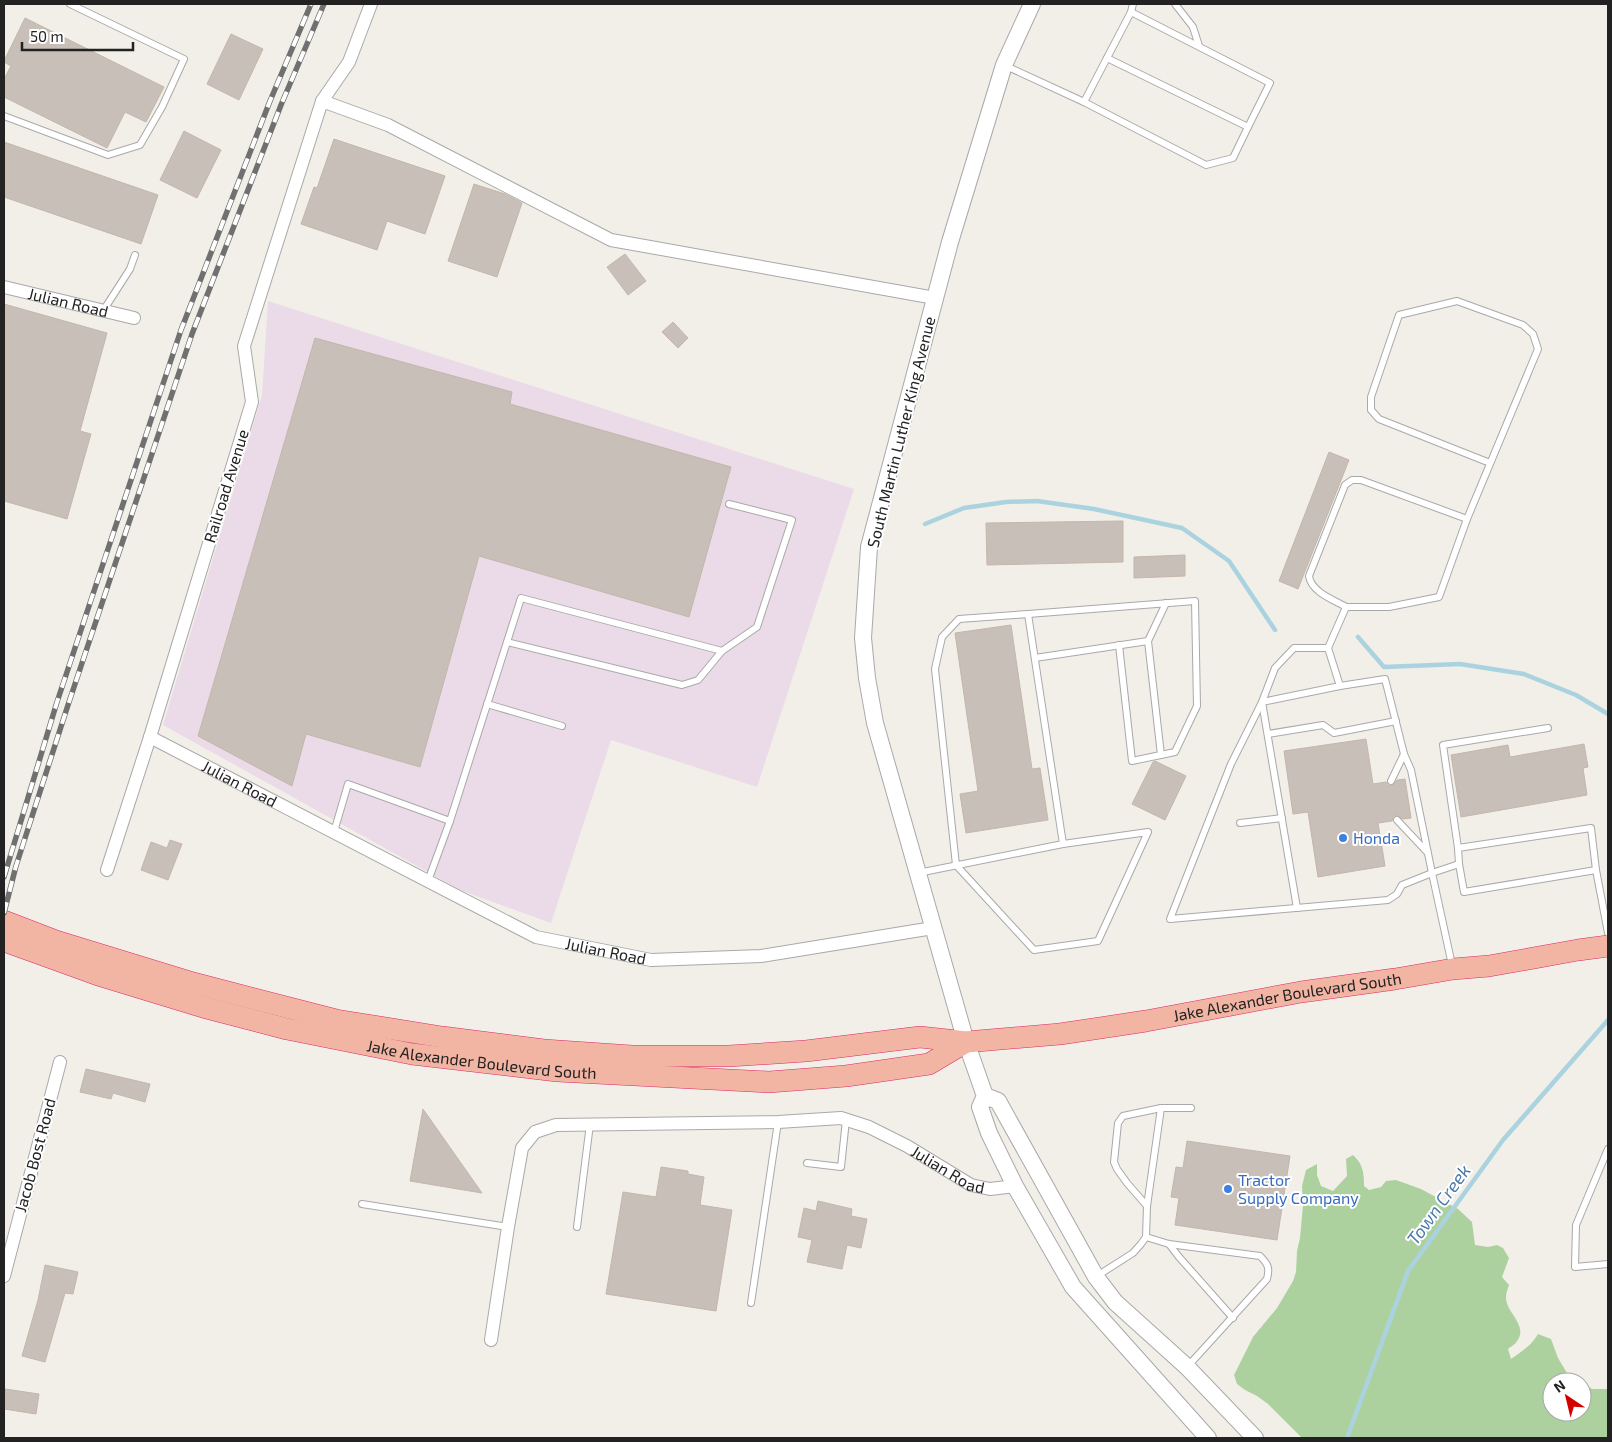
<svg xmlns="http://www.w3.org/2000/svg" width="1612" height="1442" font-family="'Exo 2',sans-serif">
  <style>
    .industrial { fill: #ebdbe8 }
    .forest { fill: #add19e }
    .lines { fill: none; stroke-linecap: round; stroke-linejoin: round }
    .stream { stroke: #aad3df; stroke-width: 4.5 }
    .building { fill: #c7bfb8; stroke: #c4b6ab }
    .service-casing { stroke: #a9a9a9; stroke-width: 8 }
    .minor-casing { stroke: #a9a9a9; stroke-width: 14 }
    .tertiary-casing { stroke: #a9a9a9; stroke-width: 18 }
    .trunk-casing { stroke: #dc2a67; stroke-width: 22 }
    .service { stroke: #fff; stroke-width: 6 }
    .minor { stroke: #fff; stroke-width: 12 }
    .tertiary { stroke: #fff; stroke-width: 16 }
    .trunk { stroke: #f2b4a3; stroke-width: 21 }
    .rail-casing { stroke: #707070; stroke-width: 5.5 }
    .rail { stroke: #fff; stroke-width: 4; stroke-dasharray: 11; stroke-linecap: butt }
    .shop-dot { fill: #3f7fe0; stroke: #fff; stroke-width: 2 }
    .labels { text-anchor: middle; stroke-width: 4; stroke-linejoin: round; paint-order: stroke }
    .street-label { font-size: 16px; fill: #222; stroke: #fff }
    .shop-label { font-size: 16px; fill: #366cbe; stroke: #fff; text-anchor: start }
    .water-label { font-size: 18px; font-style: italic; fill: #4a7aab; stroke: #fff }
  </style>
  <rect width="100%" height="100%" fill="#f2efe9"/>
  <path class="industrial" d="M268,301L854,489L757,787L611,740L551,923L460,890L163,725L262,395Z"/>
  <path class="forest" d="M1353,1155C1363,1164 1364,1173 1364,1186L1369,1190L1381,1187L1386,1181L1396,1180L1421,1189L1458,1209L1472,1222L1475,1245L1488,1247L1497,1245L1503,1248L1509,1258L1502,1277L1509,1285C1508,1288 1506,1293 1506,1297C1505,1312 1529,1325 1517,1341C1516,1344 1510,1347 1508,1349L1511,1359C1523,1350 1530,1347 1538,1334L1551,1339L1558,1358L1567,1373L1581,1382H1552V1412H1582V1382L1592,1389H1608V1438H1302L1268,1404L1257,1396L1245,1390L1237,1384L1234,1375L1253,1337L1277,1308L1293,1281L1296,1272L1297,1251L1300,1238L1303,1205L1302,1186L1306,1170L1317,1164V1175L1321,1186L1333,1191L1347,1176L1346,1159Z"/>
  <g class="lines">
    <g class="stream">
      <path d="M925,524L964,508L1006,502L1037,501L1094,509L1182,528L1229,561L1275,630"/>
      <path d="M1358,637L1384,667L1460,664L1524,674L1576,695L1608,714"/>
      <path d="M1347,1438L1408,1271L1503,1140L1608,1020"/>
    </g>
  </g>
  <g class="building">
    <path d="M25,18L164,87L146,122L125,112L107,148L4,97V79L11,66L4,62V61Z"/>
    <path d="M231,34L263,49L239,100L207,84Z"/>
    <path d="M184,131L221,150L197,198L160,180Z"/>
    <path d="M334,139L445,176L425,234L387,221L377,250L301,224L314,187L317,188Z"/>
    <path d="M4,142L158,195L141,244L4,197Z"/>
    <path d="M474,184L505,194L522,203L497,277L448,261Z"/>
    <path d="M625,254L646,281L628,295L607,267Z"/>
    <path d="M4,304L107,333L80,431L91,434L67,519L4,501Z"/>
    <path d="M673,322L688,338L678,348L662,332Z"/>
    <path d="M315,338L512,392L510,404L731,467L689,617L479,556L420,767L306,734L292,786L198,736Z"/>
    <path d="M1329,452L1349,460L1298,589L1279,581Z"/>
    <path d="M1123,521V562L987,565L986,523Z"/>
    <path d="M1185,555V576L1134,578V557Z"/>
    <path d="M1011,625L1032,769L1040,768L1048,820L966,833L960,794L978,791L955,633Z"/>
    <path d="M1366,739L1373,784L1386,782L1388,785L1392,786L1397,780L1405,779L1411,818L1403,819L1396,815L1393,817L1392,821L1378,823L1385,866L1318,877L1308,812L1293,814L1284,751Z"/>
    <path d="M1584,744L1588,767L1583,768L1587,795L1461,817L1451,755L1508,745L1510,757Z"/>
    <path d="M1155,761L1186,776L1165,820L1132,804L1153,762Z"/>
    <path d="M170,840L182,844L168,880L141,870L151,842L167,848Z"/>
    <path d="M86,1069L150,1084L145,1102L113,1093L111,1099L80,1092Z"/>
    <path d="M423,1109L482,1193L410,1181Z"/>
    <path d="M1187,1141L1290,1156L1277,1240L1175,1225L1179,1198L1171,1197L1176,1167L1183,1168Z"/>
    <path d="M661,1167L688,1171V1174L704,1177L700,1205L732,1210L716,1311L606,1294L623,1192L656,1197Z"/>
    <path d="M818,1201L852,1209L851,1216L867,1219L861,1248L847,1245L842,1269L807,1262L812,1240L798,1237L804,1208L816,1211Z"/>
    <path d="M45,1265L78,1272L73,1294L65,1293L45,1362L22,1356L38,1300Z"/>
    <path d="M5,1389L39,1394L36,1414L4,1409Z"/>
  </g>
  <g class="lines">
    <defs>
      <g id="service">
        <path d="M1175,4L1193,27L1199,46"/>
        <path d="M1107,58L1248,127L1270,83L1131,12"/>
        <path d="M1006,66L1084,102L1131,12L1133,4"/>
        <path d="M1084,102L1206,165L1233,158L1248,127"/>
        <path d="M4,116L108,155L140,145L162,107L184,59L70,4"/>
        <path d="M103,311L130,269L135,255"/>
        <path d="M1467,519L1538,349L1533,334L1523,325L1457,301L1399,315L1371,397V410L1379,419L1490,463"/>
        <path d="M1028,614L1195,601L1197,706L1175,752L1132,761L1119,645"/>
        <path d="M1148,641L1161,755"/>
        <path d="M507,642L682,685L698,680L722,651"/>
        <path d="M1035,658L1148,641L1166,603"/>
        <path d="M1340,686L1328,648L1346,607C1334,600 1311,592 1309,576L1345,485L1352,480H1361L1467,519L1439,597L1389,607H1346"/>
        <path d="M487,704L562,726"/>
        <path d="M1268,734L1323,725L1334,733L1396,721"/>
        <path d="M1391,781L1404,754"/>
        <path d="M1397,820L1427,852"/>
        <path d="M450,821L521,598L722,651L757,627L792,520L729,504"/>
        <path d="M1240,823L1282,818"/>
        <path d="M334,832L348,784L450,821L428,881"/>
        <path d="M1458,848L1443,745L1548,728"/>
        <path d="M1459,864L1458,848L1591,828L1596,870"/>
        <path d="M918,873L1063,844L1028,614L959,619L942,637L935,669L956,865L1034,950L1098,941L1148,832L1063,844"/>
        <path d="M1297,908L1262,702L1275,668L1294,648H1328"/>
        <path d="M1452,965L1432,873L1402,885L1397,894L1388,900L1170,919L1231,764L1262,702L1340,686L1385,679L1404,754L1411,770L1432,873L1459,864L1464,892L1596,870L1608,933"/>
        <path d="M1608,1149L1576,1225L1575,1267L1608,1264"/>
        <path d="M807,1163L841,1167L846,1120"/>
        <path d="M362,1204L508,1227"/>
        <path d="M1147,1206L1127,1183L1117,1169L1114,1162L1118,1123L1123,1116L1161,1108H1191"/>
        <path d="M577,1227L590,1124"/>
        <path d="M1146,1237L1169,1244L1260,1256C1268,1264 1270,1268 1267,1279L1188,1366"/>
        <path d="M1169,1244L1179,1257L1233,1318"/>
        <path d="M1097,1276L1133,1253L1141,1244L1146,1237L1147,1206L1161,1108"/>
        <path d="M751,1303L778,1122"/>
      </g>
      <g id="minor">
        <path d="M322,101L388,125L611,240L935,298"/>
        <path id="s1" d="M4,287L134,318"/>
        <path id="s2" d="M150,737L536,937L651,960L761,956L933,928"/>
        <path d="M107,870L150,737L252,402L244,346L322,101L349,62L371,4"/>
        <path d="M4,1276L60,1062"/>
        <path id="s3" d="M491,1340L508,1227L522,1148L535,1132L556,1125L778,1122L841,1118L869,1127L907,1146L971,1185L990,1189L1015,1186"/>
      </g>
      <g id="tertiary">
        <path d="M1032,4L1004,65L950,242L869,547L863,638L867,678L875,723L966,1042L985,1096L980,1107L989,1133L1015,1186L1073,1287L1208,1438"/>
        <path d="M985,1096L998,1101L1096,1277L1115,1302L1187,1367L1255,1438"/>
      </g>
      <g id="trunk">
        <path id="s4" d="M4,921L56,941L193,983L336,1020L442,1037L544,1050L632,1056H729L806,1051L920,1037L966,1042L1060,1034L1146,1021L1301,992L1395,979L1453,969L1489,966L1578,950L1608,946"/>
        <path id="s5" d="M4,941L98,975L203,1007L287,1029L412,1054L557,1071L769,1082L846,1076L929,1064L966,1042"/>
      </g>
    </defs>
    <use href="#service" class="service-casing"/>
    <use href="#minor" class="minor-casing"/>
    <use href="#tertiary" class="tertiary-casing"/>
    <use href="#trunk" class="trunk-casing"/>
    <use href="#service" class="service"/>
    <use href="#minor" class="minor"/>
    <use href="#tertiary" class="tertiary"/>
    <use href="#trunk" class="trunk"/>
    <defs>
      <g id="rail">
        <path d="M4,877L57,702L181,330L270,101L311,4"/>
        <path d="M4,913L16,866L68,705L192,334L281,105L324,4"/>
      </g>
    </defs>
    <use href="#rail" class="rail-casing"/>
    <use href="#rail" class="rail"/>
  </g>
  <g class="shop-dot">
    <circle cx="1343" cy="838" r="5"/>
    <circle cx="1228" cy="1189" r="5"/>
  </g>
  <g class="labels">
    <g class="street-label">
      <text dy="6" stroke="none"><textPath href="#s1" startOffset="66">Julian Road</textPath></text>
      <text transform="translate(901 432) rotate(-76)" y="6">South Martin Luther King Avenue</text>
      <text transform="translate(226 486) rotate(-73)" y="6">Railroad Avenue</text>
      <text dy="6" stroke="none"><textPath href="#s2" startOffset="101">Julian Road</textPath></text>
      <text dy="6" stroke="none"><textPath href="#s2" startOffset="506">Julian Road</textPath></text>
      <text dy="6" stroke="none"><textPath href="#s4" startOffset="1305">Jake Alexander Boulevard South</textPath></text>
      <text dy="6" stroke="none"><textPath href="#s5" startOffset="494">Jake Alexander Boulevard South</textPath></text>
      <text transform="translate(35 1155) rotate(-75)" y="6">Jacob Bost Road</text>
      <text dy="6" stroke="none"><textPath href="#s3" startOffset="642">Julian Road</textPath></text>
    </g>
    <g class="shop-label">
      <text x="1353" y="844">Honda</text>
      <text x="1238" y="1186">Tractor<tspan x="1238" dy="18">Supply Company</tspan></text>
    </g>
    <g class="water-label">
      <text transform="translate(1439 1205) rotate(-54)" y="6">Town Creek</text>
    </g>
  </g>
  <rect width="1612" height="1442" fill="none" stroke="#222222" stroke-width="10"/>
  <g transform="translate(1567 1397) rotate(325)"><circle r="24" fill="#ffffff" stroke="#a7a7a7"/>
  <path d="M0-4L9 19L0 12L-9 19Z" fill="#d40000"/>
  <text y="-8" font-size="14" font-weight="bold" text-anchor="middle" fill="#222222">N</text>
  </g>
  <path d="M22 42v8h111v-8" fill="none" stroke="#222222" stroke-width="2.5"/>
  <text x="30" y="42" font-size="15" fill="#222222" stroke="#ffffff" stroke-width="4" paint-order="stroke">50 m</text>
</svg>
